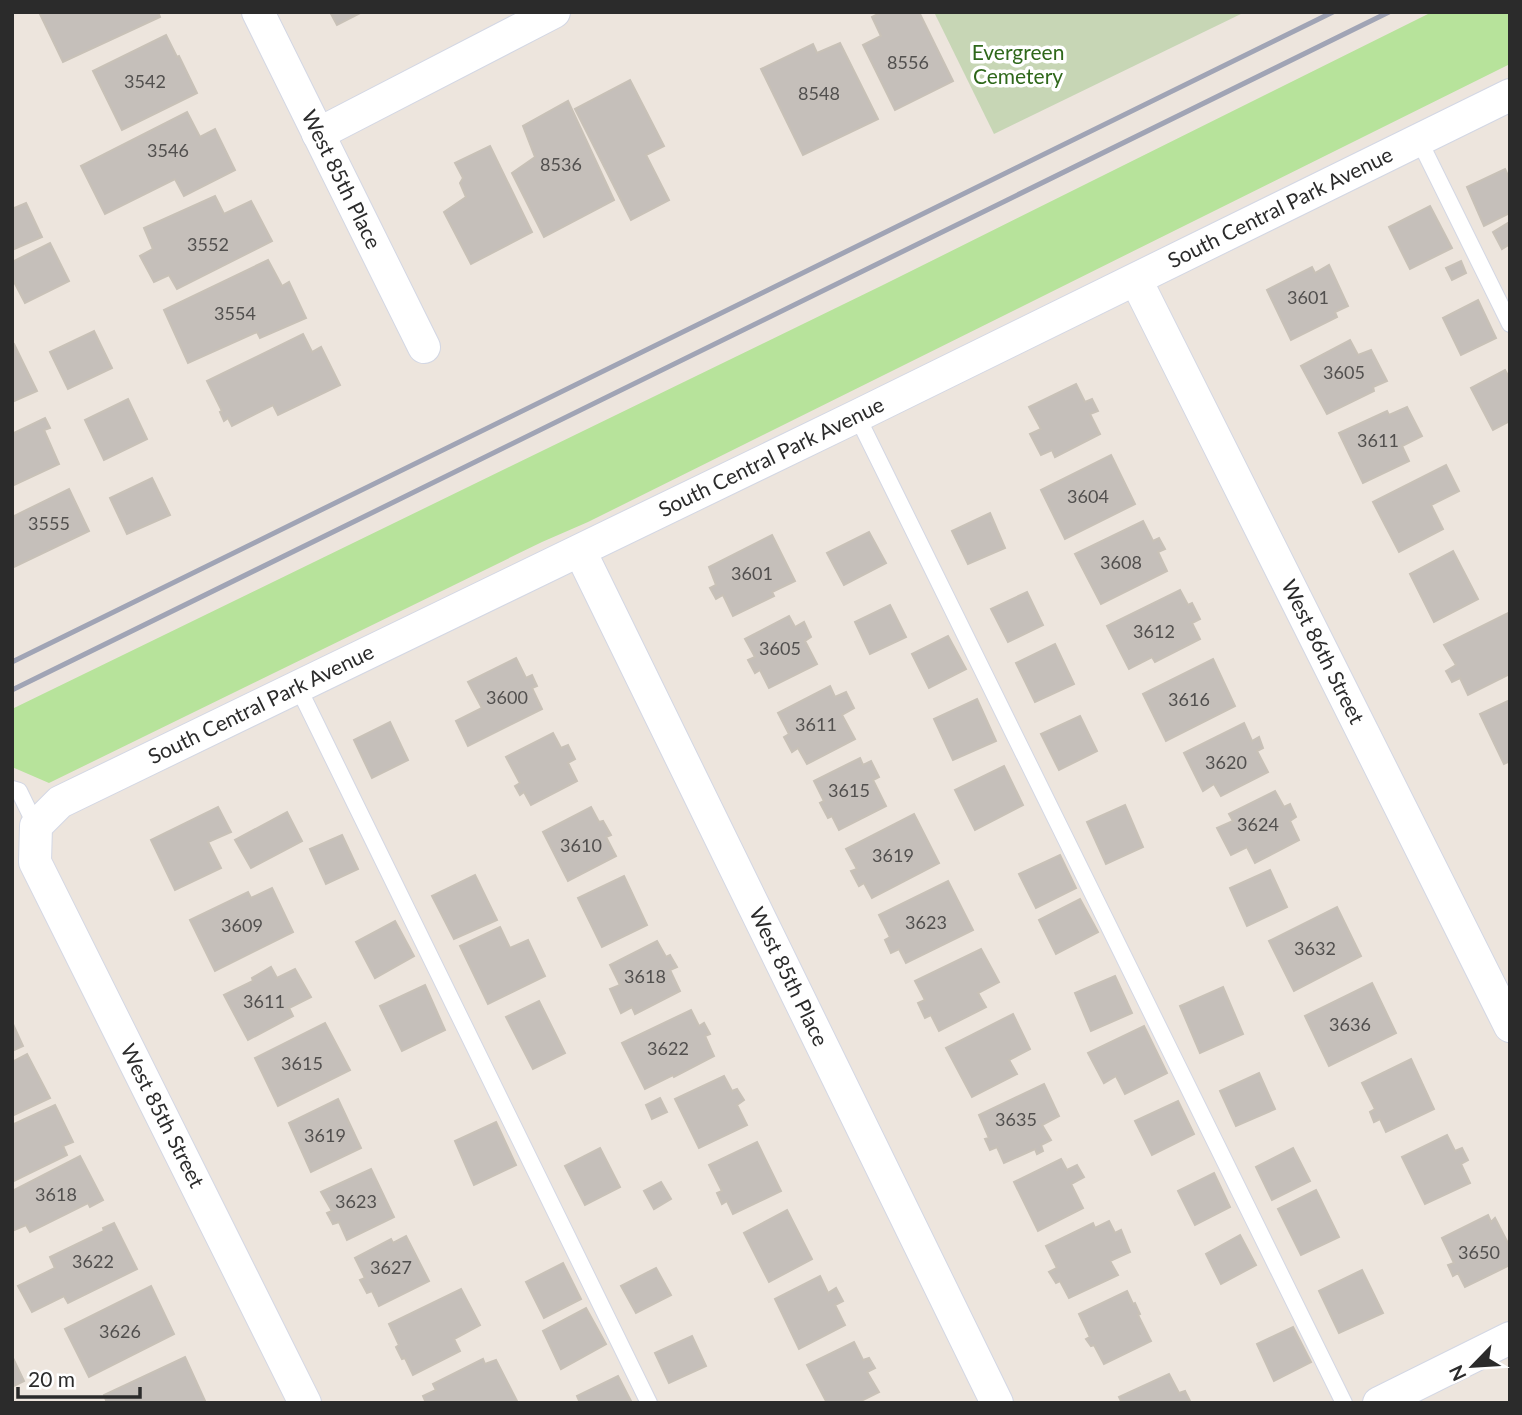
<svg xmlns="http://www.w3.org/2000/svg" width="1522" height="1415" font-family="Lato,sans-serif">
  <style>
    .green { fill: #b7e39b }
    .cemetery { fill: #c7d6b5 }
    .building { fill: #c5bfba; stroke: #c8c1b7; stroke-width: 2 }
    .lines { fill: none; stroke-linecap: round; stroke-linejoin: round }
    .service-casing { stroke: #d3d7e4; stroke-width: 18 }
    .minor-casing { stroke: #d3d7e4; stroke-width: 34 }
    .service { stroke: #fff; stroke-width: 16 }
    .minor { stroke: #fff; stroke-width: 32 }
    .rail { stroke: #a0a4b5; stroke-width: 5 }
    .labels { text-anchor: middle; stroke-width: 7; stroke-linejoin: round; paint-order: stroke }
    .number-label { font-size: 18px; fill: #52504f }
    .park-label { font-size: 21px; fill: #2f681b; stroke: #fff }
    .street-label { font-size: 21px; fill: #2b2b2b; stroke: #fff }
  </style>
  <rect width="100%" height="100%" fill="#ede5dd"/>
  <path class="green" d="M1432,12H1510V64L588,522L542,542L49,783L12,767V709L883,285Z"/>
  <path class="cemetery" d="M934,12H1245L994,134Z"/>
  <g class="building">
    <path d="M39,12H158L160,17L63,62Z"/>
    <path d="M330,12H362L337,25Z"/>
    <path d="M882,12H919L953,81L895,110L863,45L881,36L872,17Z"/>
    <path d="M166,35L177,57L179,56L197,93L122,130L93,71Z"/>
    <path d="M840,43L878,119L803,155L761,69L813,44L817,53Z"/>
    <path d="M630,80L664,146L646,155L669,200L631,220L575,109Z"/>
    <path d="M568,101L614,200L544,237L512,173L535,157L523,126Z"/>
    <path d="M187,112L200,137L215,129L235,170L184,196L175,179L105,214L81,166Z"/>
    <path d="M490,146L532,232L471,264L444,212L466,197L460,183L463,178L455,163Z"/>
    <path d="M1505,169L1510,180V213L1484,226L1467,187Z"/>
    <path d="M215,196L224,214L251,201L272,241L177,289L169,275L154,282L140,256L153,249L144,228Z"/>
    <path d="M26,203L42,237L12,250V209Z"/>
    <path d="M1430,206L1452,248L1410,269L1389,227Z"/>
    <path d="M1508,223L1510,227V244L1502,249L1493,232Z"/>
    <path d="M50,243L69,281L25,303L12,278V262Z"/>
    <path d="M268,260L282,286L289,282L306,318L260,338L257,332L188,363L164,310Z"/>
    <path d="M1461,261L1466,273L1452,280L1446,268Z"/>
    <path d="M1329,265L1348,306L1335,312L1337,317L1291,340L1267,290L1312,267L1315,273Z"/>
    <path d="M1478,300L1496,338L1461,355L1443,318Z"/>
    <path d="M94,331L112,368L68,389L50,352Z"/>
    <path d="M303,334L312,352L321,347L340,385L278,415L273,405L232,426L228,418L224,421L220,412L222,411L207,381Z"/>
    <path d="M1350,340L1358,355L1371,350L1387,381L1373,387L1374,391L1327,414L1301,366Z"/>
    <path d="M14,344L37,391L12,402V345Z"/>
    <path d="M1505,370L1510,379V421L1493,430L1471,388Z"/>
    <path d="M1076,384L1085,402L1092,399L1098,411L1090,414L1100,434L1055,457L1052,450L1041,455L1030,434L1041,429L1029,407Z"/>
    <path d="M128,399L147,439L104,460L85,420Z"/>
    <path d="M1407,407L1422,436L1402,446L1409,461L1363,483L1339,433L1387,411L1389,415Z"/>
    <path d="M45,418L50,428L44,430L59,464L12,486V434Z"/>
    <path d="M1111,455L1135,504L1065,539L1041,490Z"/>
    <path d="M1446,465L1459,491L1431,505L1443,529L1399,552L1373,502Z"/>
    <path d="M152,478L170,515L127,534L110,498Z"/>
    <path d="M69,489L89,531L12,568V517Z"/>
    <path d="M990,513L1005,548L968,564L952,531Z"/>
    <path d="M1143,521L1153,541L1159,538L1165,549L1158,552L1167,571L1101,604L1075,554Z"/>
    <path d="M869,532L886,563L844,585L827,553Z"/>
    <path d="M772,535L795,581L772,592L774,596L733,616L723,595L716,599L710,588L716,585L709,567Z"/>
    <path d="M1453,551L1478,599L1434,622L1410,574Z"/>
    <path d="M1180,590L1188,605L1192,603L1200,619L1192,623L1200,639L1155,662L1152,657L1129,669L1107,626Z"/>
    <path d="M1027,592L1043,625L1008,642L991,609Z"/>
    <path d="M890,605L906,637L870,654L855,622Z"/>
    <path d="M1510,612V674L1468,695L1460,678L1452,682L1446,671L1456,665L1444,645Z"/>
    <path d="M789,616L795,627L804,622L811,637L805,641L817,664L769,688L760,670L755,673L748,660L755,657L745,639Z"/>
    <path d="M948,636L966,669L929,688L912,654Z"/>
    <path d="M1055,644L1074,684L1035,702L1016,663Z"/>
    <path d="M516,658L526,678L532,675L537,686L532,688L542,709L468,746L456,721L482,708L468,682Z"/>
    <path d="M1213,659L1235,706L1166,741L1143,694Z"/>
    <path d="M830,686L835,697L846,692L854,708L842,715L855,739L807,764L798,748L792,752L784,737L789,734L778,713Z"/>
    <path d="M977,699L996,741L953,760L934,719Z"/>
    <path d="M1510,700V761L1504,764L1480,714Z"/>
    <path d="M1080,716L1097,751L1059,770L1041,734Z"/>
    <path d="M390,722L408,760L372,778L354,740Z"/>
    <path d="M1244,723L1252,741L1259,737L1263,748L1257,751L1268,772L1221,796L1214,784L1203,791L1184,753Z"/>
    <path d="M553,733L561,748L568,745L575,759L568,763L577,781L531,805L524,792L520,795L515,786L520,783L506,757Z"/>
    <path d="M860,758L863,765L871,761L879,777L873,780L886,806L839,830L832,816L828,818L820,803L824,801L814,781Z"/>
    <path d="M1004,766L1023,805L975,830L955,790Z"/>
    <path d="M1275,791L1284,807L1290,804L1296,817L1290,821L1299,840L1255,863L1247,847L1231,855L1217,828L1233,821L1229,814Z"/>
    <path d="M1125,805L1143,847L1106,864L1087,822Z"/>
    <path d="M218,807L231,832L208,842L221,868L175,890L151,840Z"/>
    <path d="M591,807L599,822L603,821L611,835L606,837L616,856L568,881L543,832Z"/>
    <path d="M287,812L302,841L251,868L235,840Z"/>
    <path d="M914,814L939,863L872,898L864,883L859,886L851,871L857,869L846,849Z"/>
    <path d="M342,835L358,869L326,884L310,849Z"/>
    <path d="M1060,855L1076,888L1036,908L1019,874Z"/>
    <path d="M1270,870L1287,907L1247,926L1230,888Z"/>
    <path d="M475,875L497,920L454,939L432,896Z"/>
    <path d="M624,876L647,925L602,947L578,898Z"/>
    <path d="M948,881L973,930L906,963L899,949L891,953L885,940L890,937L879,915Z"/>
    <path d="M272,888L293,932L215,971L190,920L248,892L251,898Z"/>
    <path d="M1080,899L1098,932L1056,954L1039,920Z"/>
    <path d="M1337,907L1361,956L1294,991L1269,941Z"/>
    <path d="M395,921L414,956L375,978L356,942Z"/>
    <path d="M500,927L510,948L528,940L545,976L488,1004L460,946Z"/>
    <path d="M657,941L666,957L670,955L677,967L670,970L680,991L635,1014L632,1007L621,1013L610,989L620,985L610,965Z"/>
    <path d="M981,949L999,982L978,993L986,1007L939,1031L931,1015L925,1018L918,1003L925,1000L915,981Z"/>
    <path d="M271,967L277,978L295,969L311,997L289,1008L293,1016L248,1040L224,995L253,981L252,978Z"/>
    <path d="M1115,976L1132,1013L1091,1031L1075,993Z"/>
    <path d="M1372,983L1396,1033L1329,1066L1305,1016Z"/>
    <path d="M425,985L445,1030L402,1051L380,1006Z"/>
    <path d="M1223,987L1243,1034L1200,1053L1180,1006Z"/>
    <path d="M539,1001L565,1053L533,1069L506,1017Z"/>
    <path d="M691,1010L699,1026L704,1023L710,1034L705,1036L714,1056L674,1077L673,1075L645,1089L622,1043Z"/>
    <path d="M1013,1014L1030,1049L1009,1060L1017,1074L972,1097L946,1048Z"/>
    <path d="M12,1022L23,1046L12,1051Z"/>
    <path d="M325,1023L350,1070L278,1106L255,1058Z"/>
    <path d="M1144,1026L1167,1073L1125,1094L1116,1076L1104,1083L1088,1053Z"/>
    <path d="M27,1054L50,1098L12,1116V1062Z"/>
    <path d="M1411,1059L1434,1109L1386,1132L1380,1119L1374,1122L1370,1112L1375,1109L1362,1083Z"/>
    <path d="M1259,1073L1275,1109L1236,1126L1220,1091Z"/>
    <path d="M724,1076L732,1091L737,1089L744,1100L737,1105L747,1125L699,1148L675,1099Z"/>
    <path d="M1044,1084L1059,1116L1042,1125L1051,1140L1041,1145L1043,1151L1037,1154L1035,1149L1004,1163L997,1147L990,1150L985,1139L989,1138L979,1115Z"/>
    <path d="M660,1098L667,1112L652,1119L646,1105Z"/>
    <path d="M338,1099L361,1148L311,1172L289,1123Z"/>
    <path d="M1178,1101L1194,1134L1152,1155L1135,1121Z"/>
    <path d="M55,1105L73,1142L63,1146L67,1155L12,1182V1125Z"/>
    <path d="M496,1122L516,1165L474,1185L455,1141Z"/>
    <path d="M1447,1135L1455,1151L1462,1148L1468,1160L1461,1164L1470,1183L1425,1204L1402,1157Z"/>
    <path d="M757,1142L781,1191L733,1214L727,1201L722,1204L717,1193L722,1191L709,1165Z"/>
    <path d="M600,1148L620,1187L585,1205L565,1166Z"/>
    <path d="M1293,1148L1310,1181L1272,1200L1256,1167Z"/>
    <path d="M80,1156L103,1200L90,1207L88,1203L30,1232L26,1225L12,1231V1191Z"/>
    <path d="M1061,1159L1067,1170L1077,1165L1084,1177L1071,1184L1083,1208L1038,1231L1014,1182Z"/>
    <path d="M371,1169L394,1217L347,1240L339,1222L333,1224L327,1213L332,1211L321,1192Z"/>
    <path d="M1214,1173L1230,1207L1195,1225L1178,1191Z"/>
    <path d="M661,1182L671,1199L654,1209L644,1191Z"/>
    <path d="M1316,1190L1339,1237L1301,1255L1278,1209Z"/>
    <path d="M787,1210L812,1259L769,1282L744,1233Z"/>
    <path d="M1488,1215L1491,1222L1495,1218L1510,1247V1265L1465,1287L1458,1273L1453,1276L1448,1265L1454,1263L1442,1238Z"/>
    <path d="M1109,1221L1115,1233L1121,1230L1130,1252L1110,1261L1118,1275L1069,1298L1060,1281L1056,1283L1049,1272L1057,1268L1046,1246L1093,1223L1095,1228Z"/>
    <path d="M114,1223L137,1269L68,1303L64,1296L32,1312L18,1286L55,1268L50,1257L104,1231L103,1228Z"/>
    <path d="M1240,1235L1256,1265L1221,1284L1206,1254Z"/>
    <path d="M406,1236L429,1281L379,1306L372,1291L367,1293L360,1280L365,1278L355,1258L391,1239L393,1243Z"/>
    <path d="M563,1263L581,1299L544,1318L526,1282Z"/>
    <path d="M656,1268L671,1295L636,1313L621,1286Z"/>
    <path d="M1362,1270L1383,1313L1339,1333L1319,1291Z"/>
    <path d="M820,1276L828,1293L836,1288L843,1301L835,1305L845,1325L799,1349L775,1299Z"/>
    <path d="M151,1286L174,1334L89,1377L65,1329Z"/>
    <path d="M461,1289L480,1325L454,1339L460,1351L413,1375L405,1358L402,1359L396,1347L399,1345L389,1324Z"/>
    <path d="M1127,1291L1133,1304L1135,1303L1140,1314L1138,1315L1151,1341L1104,1364L1094,1345L1091,1346L1086,1339L1090,1337L1079,1314Z"/>
    <path d="M586,1308L606,1344L561,1369L543,1331Z"/>
    <path d="M1293,1327L1311,1362L1274,1381L1257,1344Z"/>
    <path d="M692,1336L706,1366L669,1383L655,1353Z"/>
    <path d="M854,1342L863,1360L869,1358L875,1368L867,1372L879,1392L857,1403H827L807,1365Z"/>
    <path d="M12,1356L24,1381L12,1387Z"/>
    <path d="M185,1357L206,1403H107L104,1395Z"/>
    <path d="M483,1359L485,1364L496,1360L518,1403H426L423,1396L436,1390L433,1384Z"/>
    <path d="M1169,1374L1179,1393L1185,1391L1191,1403H1122L1119,1397Z"/>
    <path d="M618,1376L632,1403H580L577,1396Z"/>
  </g>
  <g class="lines">
    <defs>
      <g id="service">
        <path d="M1419,140L1510,324"/>
        <path d="M857,416L1344,1403"/>
        <path d="M298,687L649,1403"/>
        <path d="M12,789L19,791L36,826"/>
      </g>
      <g id="minor">
        <path id="s1" d="M258,12L424,347"/>
        <path d="M318,134L554,12"/>
        <path id="s2" d="M1136,280L1510,1026"/>
        <path id="s3" d="M580,551L997,1403"/>
        <path id="s4" d="M305,1403L35,862L36,826L60,802L857,416L1510,95"/>
        <path d="M1379,1403L1510,1338"/>
      </g>
    </defs>
    <use href="#service" class="service-casing"/>
    <use href="#minor" class="minor-casing"/>
    <use href="#service" class="service"/>
    <use href="#minor" class="minor"/>
    <g class="rail">
      <path d="M12,662L1333,12"/>
      <path d="M12,690L1389,12"/>
    </g>
  </g>
  <g class="labels">
    <g class="number-label">
      <text x="908" y="69">8556</text>
      <text x="145" y="88">3542</text>
      <text x="819" y="100">8548</text>
      <text x="168" y="157">3546</text>
      <text x="561" y="171">8536</text>
      <text x="208" y="251">3552</text>
      <text x="1308" y="304">3601</text>
      <text x="235" y="320">3554</text>
      <text x="1344" y="379">3605</text>
      <text x="1378" y="447">3611</text>
      <text x="1088" y="503">3604</text>
      <text x="49" y="530">3555</text>
      <text x="1121" y="569">3608</text>
      <text x="752" y="580">3601</text>
      <text x="1154" y="638">3612</text>
      <text x="780" y="655">3605</text>
      <text x="507" y="704">3600</text>
      <text x="1189" y="706">3616</text>
      <text x="816" y="731">3611</text>
      <text x="1226" y="769">3620</text>
      <text x="849" y="797">3615</text>
      <text x="1258" y="831">3624</text>
      <text x="581" y="852">3610</text>
      <text x="893" y="862">3619</text>
      <text x="926" y="929">3623</text>
      <text x="242" y="932">3609</text>
      <text x="1315" y="955">3632</text>
      <text x="645" y="983">3618</text>
      <text x="264" y="1008">3611</text>
      <text x="1350" y="1031">3636</text>
      <text x="668" y="1055">3622</text>
      <text x="302" y="1070">3615</text>
      <text x="1016" y="1126">3635</text>
      <text x="325" y="1142">3619</text>
      <text x="56" y="1201">3618</text>
      <text x="356" y="1208">3623</text>
      <text x="1479" y="1259">3650</text>
      <text x="93" y="1268">3622</text>
      <text x="391" y="1274">3627</text>
      <text x="120" y="1338">3626</text>
    </g>
    <g class="park-label">
      <text x="1018" y="60">Evergreen<tspan x="1018" dy="24">Cemetery</tspan></text>
    </g>
    <g class="street-label">
      <text dy="7" stroke="none"><textPath href="#s1" startOffset="187">West 85th Place</textPath></text>
      <text dy="7" stroke="none"><textPath href="#s4" startOffset="2032">South Central Park Avenue</textPath></text>
      <text dy="7" stroke="none"><textPath href="#s4" startOffset="1465">South Central Park Avenue</textPath></text>
      <text dy="7" stroke="none"><textPath href="#s2" startOffset="416">West 86th Street</textPath></text>
      <text dy="7" stroke="none"><textPath href="#s4" startOffset="898">South Central Park Avenue</textPath></text>
      <text dy="7" stroke="none"><textPath href="#s3" startOffset="474">West 85th Place</textPath></text>
      <text transform="translate(162 1116) rotate(63)" y="7">West 85th Street</text>
    </g>
  </g>
  <rect width="1522" height="1415" fill="none" stroke="#2b2b2b" stroke-width="28"/>
  <g transform="translate(1473 1366) rotate(245)" stroke="#ffffff" stroke-width="5" paint-order="stroke">
  <path d="M0-5L12 26L0 18L-12 26Z" fill="#2b2b2b"/>
  <text y="-10" font-size="19" font-weight="bold" text-anchor="middle" fill="#2b2b2b">N</text>
  </g>
  <path d="M18 1387v10h122v-10" fill="none" stroke="#2b2b2b" stroke-width="3.5"/>
  <text x="28" y="1387" font-size="21" fill="#2b2b2b" stroke="#ffffff" stroke-width="5" paint-order="stroke">20 m</text>
</svg>
